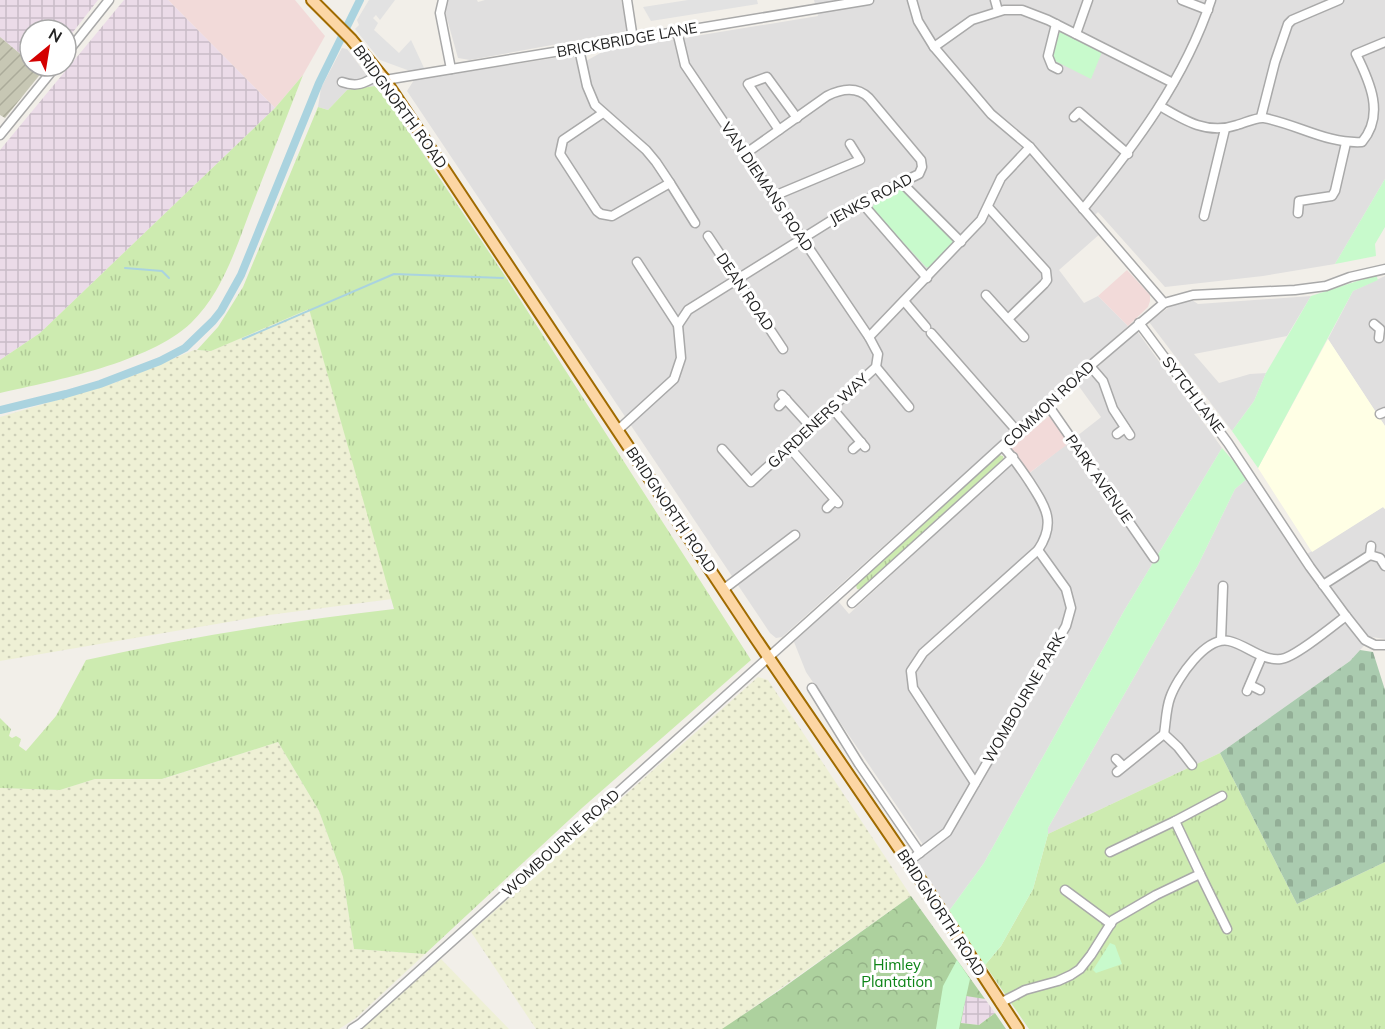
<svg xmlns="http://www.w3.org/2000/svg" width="1385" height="1029" font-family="Mulish,sans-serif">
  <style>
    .residential { fill: #e0dfdf }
    .commercial { fill: #f2dad9 }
    .industrial { fill: url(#industrial-grid) }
    .education { fill: #ffffe5 }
    .construction { fill: url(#construction-furrows) }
    .farmland { fill: url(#farmland-dots) }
    .grass { fill: url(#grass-tufts) }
    .forest { fill: url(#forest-crowns) }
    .cemetery { fill: url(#cemetery-stones) }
    .park { fill: #c8facc }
    .parking { fill: #e2e2e2 }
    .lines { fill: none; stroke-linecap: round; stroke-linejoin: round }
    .stream { stroke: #aad3df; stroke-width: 2 }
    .canal { stroke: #aad3df; stroke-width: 8 }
    .minor-casing { stroke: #a9a9a9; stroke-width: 11 }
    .major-casing { stroke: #a06b00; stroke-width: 14 }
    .minor { stroke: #fff; stroke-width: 8 }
    .major { stroke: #fcd6a4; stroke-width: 10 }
    .labels { text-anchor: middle; stroke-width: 6; stroke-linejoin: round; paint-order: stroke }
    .street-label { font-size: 15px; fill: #222; stroke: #fff }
    .park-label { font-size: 15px; fill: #0c8416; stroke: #fff }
  </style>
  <defs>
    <pattern id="industrial-grid" width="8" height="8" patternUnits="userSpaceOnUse" patternTransform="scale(1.5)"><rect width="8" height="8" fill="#ebdbe8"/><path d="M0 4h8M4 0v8" fill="none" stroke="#c9bcc7"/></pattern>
    <pattern id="construction-furrows" width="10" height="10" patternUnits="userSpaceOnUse" patternTransform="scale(1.5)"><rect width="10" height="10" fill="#c7c7b4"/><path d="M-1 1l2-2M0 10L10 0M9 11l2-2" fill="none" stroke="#abab9a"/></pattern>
    <pattern id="farmland-dots" width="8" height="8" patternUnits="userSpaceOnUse" patternTransform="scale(1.5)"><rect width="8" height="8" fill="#eef0d5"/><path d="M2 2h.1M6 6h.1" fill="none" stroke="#ccceb7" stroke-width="1.8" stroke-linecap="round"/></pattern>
    <pattern id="grass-tufts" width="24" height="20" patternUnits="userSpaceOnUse" patternTransform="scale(1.5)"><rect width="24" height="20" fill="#cdebb0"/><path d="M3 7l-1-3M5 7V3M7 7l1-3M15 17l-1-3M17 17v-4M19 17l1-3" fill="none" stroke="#b0c997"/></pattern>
    <pattern id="forest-crowns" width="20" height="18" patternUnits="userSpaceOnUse" patternTransform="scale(1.5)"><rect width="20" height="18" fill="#add19e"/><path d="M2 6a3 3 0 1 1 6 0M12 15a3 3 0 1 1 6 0" fill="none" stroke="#95b388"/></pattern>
    <pattern id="cemetery-stones" width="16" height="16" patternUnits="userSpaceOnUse" patternTransform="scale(1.5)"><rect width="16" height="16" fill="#aacbaf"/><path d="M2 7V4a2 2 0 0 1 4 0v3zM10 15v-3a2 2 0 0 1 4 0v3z" fill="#92ae96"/></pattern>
  </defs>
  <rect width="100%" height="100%" fill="#f2efe9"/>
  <g class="residential">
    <path d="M448,0H477L478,2L485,0H621L629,31L470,60L458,58L444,8Z"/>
    <path d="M814,0H1385V179L1335,264L1263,276L1165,287L1098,212L1090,220L1101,233L1059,270L1084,303L1098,296L1128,326L830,594L782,637L776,638L770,633L407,91L414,80L573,55L577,61L579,75H588L586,61L604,51L818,16Z"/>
    <path d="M342,48L347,49L375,86L347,90L328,110L318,107L321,88Z"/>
    <path d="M1385,276V426L1328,339L1353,291Z"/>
    <path d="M1311,296L1287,336L1194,354L1219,383L1250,374L1266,373L1254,401L1232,431L1149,322L1172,305L1192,300L1198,304Z"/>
    <path d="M1137,331L1222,448L1124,611L984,863L949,911L916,863L928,852L806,672L794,642L838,601L849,614L1012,463L1022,479L1100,418L1101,417L1078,385Z"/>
    <path d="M1248,478L1299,559L1383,507L1385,509V639L1372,637L1350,661L1220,753L1048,834V828L1198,565L1235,489Z"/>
  </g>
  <g class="commercial">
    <path d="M168,0H295L325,36L303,75L275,108Z"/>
    <path d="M1127,270L1150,295V301L1148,307L1128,326L1098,296Z"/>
    <path d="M1049,416L1069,443L1028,474L1011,448Z"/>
  </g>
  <g class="industrial">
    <path d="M0,0H98L66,41V30H30V62L0,37Z"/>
    <path d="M124,0H168L275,108L40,333L0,360V150Z"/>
    <path d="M966,995L985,999L995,1013L979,1025L961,1023Z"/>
  </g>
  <path class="education" d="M1328,339L1385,426V509L1383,507L1312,552L1258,468Z"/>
  <path class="construction" d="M0,37L30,62V66H34L42,72L5,118L0,115Z"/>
  <g class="farmland">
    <path d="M309,308L392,599L269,615L0,661V417L117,382L194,350L211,351Z"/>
    <path d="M758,677L768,680L911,896L723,1029H536L471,932Z"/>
    <path d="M278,742L319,811L343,877L354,949L425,954L356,1018L339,1029H0V788L60,790L95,779H163Z"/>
    <path d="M441,959L509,1029H357L399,996Z"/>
  </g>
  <g class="grass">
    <path d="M303,75C287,116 271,157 255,198C238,241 225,290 191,323C148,363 57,380 0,393V360L40,333L275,108Z"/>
    <path d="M375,86L390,104L505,276L751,660L582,808L425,954L354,949L343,877L319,811L278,742L162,779H95L60,790L0,788V718L11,729L9,736L12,738L16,736L21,739L19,746L26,751L56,716L86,660C187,637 291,621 394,609L309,309L211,351L197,350L218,327L243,287L318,107L328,110L347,90Z"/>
    <path d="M999,455L1003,456L1004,460L861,590L857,589L856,585Z"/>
    <path d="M1220,753L1297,904L1385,862V1029H1029L985,965L1001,946L1033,889L1048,834Z"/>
  </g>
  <path class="forest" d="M911,896L985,999L966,996L961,1023L979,1025L995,1013L1006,1029H722L780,990Z"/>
  <path class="cemetery" d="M1360,650L1373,652L1385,690V862L1297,904L1220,753L1350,661Z"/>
  <g class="park">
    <path d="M1062,32L1102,52L1091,79L1055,61L1052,56L1057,34Z"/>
    <path d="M1385,179V227L1375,244L1376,256L1335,264Z"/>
    <path d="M902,188L952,238L953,243L930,268L926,267L872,209L875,202Z"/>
    <path d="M1376,275L1378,280L1353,291L1258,468L1232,431L1254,401L1266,373L1311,296Z"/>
    <path d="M1222,448L1248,478L1235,489L1198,565L1048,828V834L1033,889L1001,946L985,965L949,911L984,863L1124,611Z"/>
    <path d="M1110,943L1115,945L1122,964L1096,973L1093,970Z"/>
    <path d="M957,960L970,979L959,1029H936L943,986Z"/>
  </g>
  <g class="parking">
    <path d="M369,0H395L380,20L376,15L373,18L378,23L374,30L399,53L411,40L425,70L410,71L380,60L355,29L359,25L357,20Z"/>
    <path d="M688,0H757L758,4L651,21L643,7Z"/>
  </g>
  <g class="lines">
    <g class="stream">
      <path d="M125,268L162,271L169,278"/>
      <path d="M243,339L394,274L503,278"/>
    </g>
    <path class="canal" d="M0,410L66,394L100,384L160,361L185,348L213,321L221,311L241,275L319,83L360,0"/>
    <defs>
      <g id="minor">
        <path d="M443,0L440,13L451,69"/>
        <path d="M627,0L633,39"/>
        <path d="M912,0L918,21L934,47L991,114L1030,147L1164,303"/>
        <path d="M995,0L998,11"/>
        <path d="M1182,0L1208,10"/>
        <path d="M1056,24L1048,56L1052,66L1058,69"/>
        <path d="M677,31L685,65L869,337"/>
        <path d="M1076,34L1088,0"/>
        <path d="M934,47L972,20L1004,10H1022L1048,20L1173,83"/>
        <path d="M579,49L587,86L595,105L646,150L656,162L670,183L612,216L601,214L597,211L560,154L563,140L603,113"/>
        <path d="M66,54L109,0"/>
        <path d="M385,80L869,0"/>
        <path d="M342,82C359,88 366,82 380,74"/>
        <path d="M1160,106C1185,121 1208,135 1237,125C1245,123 1256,117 1264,118C1297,124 1327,144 1362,142C1385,115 1370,82 1356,54L1385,42"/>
        <path d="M1074,117L1079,112L1128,154"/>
        <path d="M1261,117L1275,62L1288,24L1292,20L1339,0"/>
        <path d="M779,130L748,84L767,77L797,118"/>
        <path d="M0,135L56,66"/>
        <path d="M670,183L695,223"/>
        <path d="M902,183L961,242"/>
        <path d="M774,196L860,160L850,144"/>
        <path d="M861,202L927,278"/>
        <path d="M988,207L1046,271L1047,280L1044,284L1008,319"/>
        <path d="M1083,209C1135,145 1185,79 1211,0"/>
        <path d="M1298,213L1299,201L1332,196L1335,191L1346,143"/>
        <path d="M1204,216L1225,129"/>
        <path d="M708,236L783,349"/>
        <path d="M637,262L678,325"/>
        <path d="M986,295L1024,337"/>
        <path d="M904,301L926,327"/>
        <path d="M1139,323L1228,443L1310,567L1346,616L1365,640L1375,645H1385"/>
        <path d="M1374,324L1380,329L1379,338"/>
        <path d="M931,333L1018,432"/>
        <path d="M1090,366L1103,381L1113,409L1130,435"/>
        <path d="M876,367L909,407"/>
        <path d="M782,395L811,427"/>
        <path d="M1048,405L1154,558"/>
        <path d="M779,406L786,399"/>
        <path d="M832,408L865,447"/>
        <path d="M1380,414L1385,412"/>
        <path d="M618,430L674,379L681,358L678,325L688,310L861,202L919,174L922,167L921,160L869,98C857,86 841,89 827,96L745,154"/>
        <path d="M1117,434L1125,428"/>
        <path d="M789,447L838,503"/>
        <path d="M722,449L751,482L876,367L878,354L869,337L981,220L1001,178L1030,147"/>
        <path d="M853,449L861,442"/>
        <path d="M827,508L835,500"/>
        <path d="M1370,555L1371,546"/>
        <path d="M1323,585L1370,555L1380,558L1385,566"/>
        <path d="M724,589L795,535"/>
        <path d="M852,603L1013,457"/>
        <path d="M1221,640L1223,586"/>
        <path d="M1250,685L1260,690"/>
        <path d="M812,688L859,764L920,853"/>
        <path d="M1247,691L1262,656"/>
        <path d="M1164,734L1178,747L1192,765"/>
        <path d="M1116,759L1123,766"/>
        <path d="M1117,772L1164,734C1166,722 1166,709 1170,698C1177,678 1206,636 1229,641C1247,645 1261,661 1281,659C1294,658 1333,626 1346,616"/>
        <path d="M975,783L913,688L911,671L923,653L1038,550C1057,522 1045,506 1029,481C1021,469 1013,457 1003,447"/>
        <path d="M1175,821L1222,796"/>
        <path d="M908,862L947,832L1066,626L1071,608L1066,589L1038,550"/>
        <path d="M1200,874L1227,929"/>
        <path d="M1065,890L1111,924"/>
        <path d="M1000,1003L1025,990L1058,981L1071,975L1080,969L1091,955L1113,920L1156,895L1200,874L1175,821L1110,852"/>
        <path d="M352,1029L360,1024L848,586L1090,366L1164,303L1193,295L1295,290L1326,286L1350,277L1385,269"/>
      </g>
      <path id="major" d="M312,0L351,39L385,80L756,639L928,891L1018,1029"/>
    </defs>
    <use href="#minor" class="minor-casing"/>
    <use href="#major" class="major-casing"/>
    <use href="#minor" class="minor"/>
    <use href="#major" class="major"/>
  </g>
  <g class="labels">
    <g class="street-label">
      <text transform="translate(627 40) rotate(-10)" y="5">BRICKBRIDGE LANE</text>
      <text transform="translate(400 107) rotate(54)" y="5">BRIDGNORTH ROAD</text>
      <text transform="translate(767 187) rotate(56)" y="5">VAN DIEMANS ROAD</text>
      <text transform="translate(871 199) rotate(-28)" y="5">JENKS ROAD</text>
      <text transform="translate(745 292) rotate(56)" y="5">DEAN ROAD</text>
      <text transform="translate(1193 395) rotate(53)" y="5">SYTCH LANE</text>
      <text transform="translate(1049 404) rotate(-43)" y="5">COMMON ROAD</text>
      <text transform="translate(818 421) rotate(-43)" y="5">GARDENERS WAY</text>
      <text transform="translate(1099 479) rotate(55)" y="5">PARK AVENUE</text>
      <text transform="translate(671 510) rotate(56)" y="5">BRIDGNORTH ROAD</text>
      <text transform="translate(1024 698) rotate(-60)" y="5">WOMBOURNE PARK</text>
      <text transform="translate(561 843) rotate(-42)" y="5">WOMBOURNE ROAD</text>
      <text transform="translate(941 913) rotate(57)" y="5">BRIDGNORTH ROAD</text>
    </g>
    <g class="park-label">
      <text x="897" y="970">Himley<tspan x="897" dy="17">Plantation</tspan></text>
    </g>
  </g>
  <g transform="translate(48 48) rotate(30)"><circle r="28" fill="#ffffff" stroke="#a7a7a7" stroke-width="1.5"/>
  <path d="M0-4.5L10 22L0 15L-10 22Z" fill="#d40000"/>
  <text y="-9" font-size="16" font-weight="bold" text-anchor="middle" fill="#222222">N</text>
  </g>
</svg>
